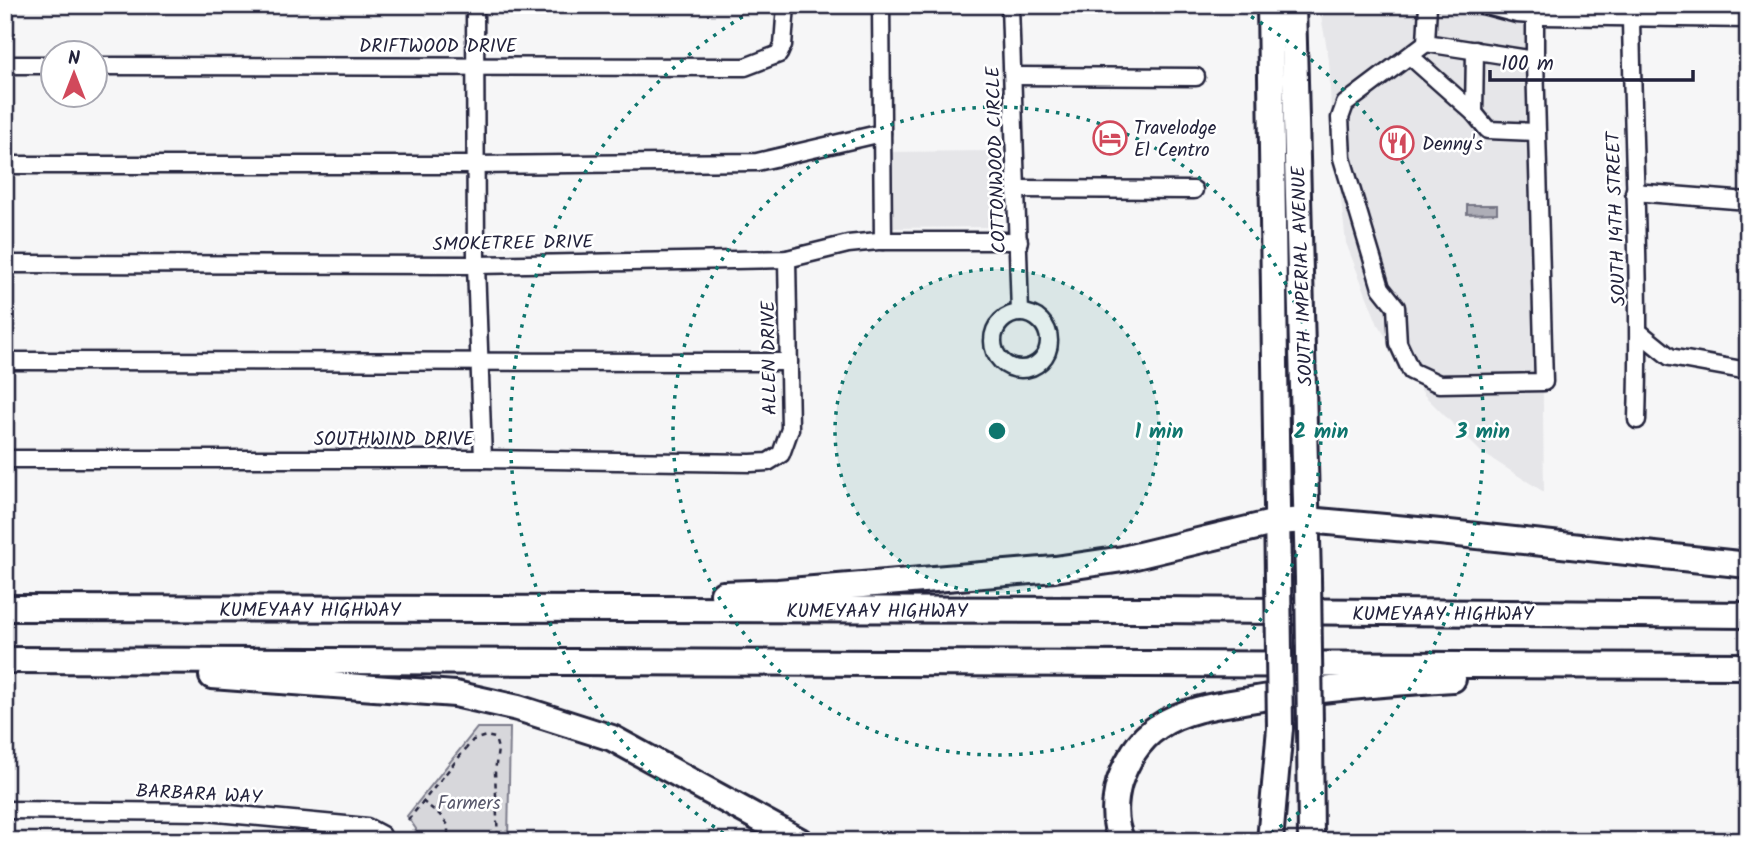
<svg xmlns="http://www.w3.org/2000/svg" width="1753" height="846" font-family="Kalam,sans-serif">
  <style>
    .built { fill: #e6e6e9 }
    .green { fill: #d7d7db; stroke: #7c7c8b; stroke-width: 2 }
    .water { fill: #aeaeb7; stroke: #767685; stroke-width: 2 }
    .lines { fill: none; stroke-linecap: round; stroke-linejoin: round }
    .minor-casing { stroke: #22223b; stroke-width: 21 }
    .highway-casing { stroke: #22223b; stroke-width: 30 }
    .path { stroke: #22223b; stroke-width: 2.5; stroke-dasharray: 5 5; stroke-linecap: butt }
    .minor { stroke: #fff; stroke-width: 16 }
    .highway { stroke: #fff; stroke-width: 24 }
    .highway-bridge-casing { stroke: #22223b; stroke-width: 30; stroke-linecap: butt }
    .highway-bridge { stroke: #fff; stroke-width: 24 }
    .ring { fill: none; stroke: #0f766e; stroke-width: 3.5; stroke-dasharray: 3.5 7 }
    .labels { text-anchor: middle; stroke-width: 5; stroke-linejoin: round; paint-order: stroke }
    .street-label { font-size: 19px; fill: #22223b; stroke: #fff }
    .poi-label { font-size: 19px; fill: #22223b; stroke: #fff; text-anchor: start }
    .park-label { font-size: 19px; fill: #58586b; stroke: #fff }
    .centre { fill: #0f766e; stroke: #fff; stroke-width: 3.5 }
    .ring-label { font-size: 21px; text-anchor: middle; font-weight: bold; fill: #0f766e; stroke: #fff; stroke-width: 5; stroke-linejoin: round; paint-order: stroke }
  </style>
  <rect width="100%" height="100%" fill="#f6f6f7"/>
  <filter id="ink" filterUnits="userSpaceOnUse"><feTurbulence type="fractalNoise" baseFrequency=".0143" numOctaves="2"/><feDisplacementMap in="SourceGraphic" scale="14" xChannelSelector="R" yChannelSelector="G"/><feConvolveMatrix kernelMatrix="1 2 1 2 8 2 1 2 1" color-interpolation-filters="sRGB"/></filter>
  <g filter="url(#ink)">
    <g class="built">
      <path d="M1319,5H1538L1544,492L1481,452L1425,396L1378,325L1346,243L1331,112L1329,60Z"/>
      <path d="M996,151V223L990,227L882,228L881,152Z"/>
    </g>
    <path class="green" d="M477,728H510L508,841H414L416,829L407,816Z"/>
    <path class="water" d="M1467,205H1497V213L1467,214Z"/>
    <g class="lines">
      <defs>
        <g id="minor">
          <path d="M475,5L476,265L483,459"/>
          <path d="M881,5L883,241"/>
          <path d="M1010,5L1020,313"/>
          <path d="M1428,5L1426,43L1535,60V15"/>
          <path d="M1483,5L1517,14L1543,16L1748,19"/>
          <path d="M1631,16C1633,151 1641,286 1637,420"/>
          <path d="M1426,43L1345,104L1340,118L1342,158L1381,288L1396,307L1398,343L1411,371L1439,384L1544,382L1535,60"/>
          <path d="M1410,56L1474,113L1475,50"/>
          <path d="M5,65H52"/>
          <path d="M94,66L745,67L779,54L783,45L786,5"/>
          <path d="M1013,76L1196,77"/>
          <path d="M1474,113L1488,130L1537,132"/>
          <path d="M5,165H476L757,162L882,133"/>
          <path d="M1017,189L1194,190"/>
          <path d="M1634,192L1748,201"/>
          <path d="M5,264L476,265L787,259L848,244L878,241H1019"/>
          <circle cx="1021" cy="341" r="28"/>
          <path d="M1639,332L1670,357L1748,371"/>
          <path d="M5,361L789,362"/>
          <path d="M5,459H483L751,463L768,462L781,454L790,429L787,259"/>
          <path d="M5,810L207,812L367,827L382,835L384,841"/>
        </g>
        <g id="highway">
          <path d="M1270,5L1278,578"/>
          <path d="M1293,5L1308,578"/>
          <path d="M723,594L778,592L1055,569L1123,559L1277,522L1307,520L1440,532L1748,565"/>
          <path d="M5,608L1153,610L1748,615"/>
          <path d="M5,660L1748,666"/>
          <path d="M212,676L455,694L518,708L612,738L800,841"/>
          <path d="M1310,728L1311,841"/>
          <path d="M1122,841C1113,823 1114,802 1119,783C1126,762 1139,739 1158,727C1184,709 1219,705 1250,700C1317,689 1385,683 1453,679"/>
          <path d="M1270,841L1280,728"/>
        </g>
      </defs>
      <use href="#minor" class="minor-casing"/>
      <use href="#highway" class="highway-casing"/>
      <g class="path">
        <path d="M422,801L439,814L448,825V838"/>
        <path d="M408,820L473,740L486,736L495,738L498,749L495,772L498,841"/>
        <path d="M414,839L498,838"/>
      </g>
      <use href="#minor" class="minor"/>
      <use href="#highway" class="highway"/>
      <defs>
        <g id="highway-bridge">
          <path d="M1278,578L1280,728"/>
          <path d="M1308,578L1310,728"/>
        </g>
      </defs>
      <use href="#highway-bridge" class="highway-bridge-casing"/>
      <use href="#highway-bridge" class="highway-bridge"/>
    </g>
  </g>
  <circle cx="997" cy="431" r="162" fill="#0f766e" fill-opacity=".12"/>
  <g class="ring">
    <circle cx="997" cy="431" r="162"/>
    <circle cx="997" cy="431" r="324"/>
    <path d="M732 839A486 486 0 0 1 761 6M1233 6A486 486 0 0 1 1262 839"/>
  </g>
  <defs>
    <symbol id="hotel-ring" viewBox="-11 -11 22 22"><circle r="9.5" fill="#fff" stroke="#d1495b" stroke-width="1.5"/><path d="M-6-4.5h1.5V1H6V5H4.5V3h-9V5H-6ZM-4 0a1.8 1.8 0 1 1 3.6 0ZM.5 0V-2.5h3Q6-2.5 6 0Z" fill="#d1495b"/></symbol>
    <symbol id="restaurant-ring" viewBox="-11 -11 22 22"><circle r="9.5" fill="#fff" stroke="#d1495b" stroke-width="1.5"/><path d="M-5-6h1v4h1v-4h1v4h1v-4h1v5L-1.5 .5V6h-2V.5L-5-1ZM5-6V6H3V1.5H1.5Q1.5-4 5-6Z" fill="#d1495b"/></symbol>
  </defs>
  <g fill-rule="evenodd">
    <use href="#hotel-ring" x="1091" y="119" width="38" height="38"/>
    <use href="#restaurant-ring" x="1378" y="124" width="38" height="38"/>
  </g>
  <g class="labels">
    <g class="street-label">
      <text x="438" y="52">DRIFTWOOD DRIVE</text>
      <text transform="translate(995 160) rotate(-92)" y="7">COTTONWOOD CIRCLE</text>
      <text transform="translate(1615 219) rotate(-92)" y="7">SOUTH 14TH STREET</text>
      <text transform="translate(513 242) rotate(-1)" y="7">SMOKETREE DRIVE</text>
      <text transform="translate(1301 276) rotate(-92)" y="7">SOUTH IMPERIAL AVENUE</text>
      <text transform="translate(768 358) rotate(-91)" y="7">ALLEN DRIVE</text>
      <text x="394" y="445">SOUTHWIND DRIVE</text>
      <text x="310" y="616">KUMEYAAY HIGHWAY</text>
      <text x="877" y="617">KUMEYAAY HIGHWAY</text>
      <text x="1443" y="620">KUMEYAAY HIGHWAY</text>
      <text transform="translate(199 793) rotate(3)" y="7">BARBARA WAY</text>
    </g>
    <g class="poi-label">
      <text x="1134" y="134">Travelodge<tspan x="1134" dy="22">El Centro</tspan></text>
      <text x="1422" y="150">Denny's</text>
    </g>
    <g class="park-label">
      <text x="469" y="809">Farmers</text>
    </g>
  </g>
  <circle cx="997" cy="431" r="10" class="centre"/>
  <g class="ring-label">
    <text x="1159" y="438">1 min</text>
    <text x="1321" y="438">2 min</text>
    <text x="1483" y="438">3 min</text>
  </g>
  <rect width="1753" height="846" fill="none" stroke="#fff" stroke-width="28"/>
  <rect x="14" y="14" width="1725" height="818" fill="none" stroke="#22223b" stroke-width="2.5" filter="url(#ink)"/>
  <g transform="translate(74 74)"><circle r="33" fill="#ffffff" stroke="#a7a7b1" stroke-width="2"/>
  <path d="M0-5L12 26L0 18L-12 26Z" fill="#d1495b"/>
  <text y="-10" font-size="19" font-weight="bold" text-anchor="middle" fill="#22223b">N</text>
  </g>
  <path d="M1490 70v10h203v-10" fill="none" stroke="#22223b" stroke-width="3.5"/>
  <text x="1501" y="70" font-size="21" fill="#22223b" stroke="#ffffff" stroke-width="5" paint-order="stroke">100 m</text>
</svg>
